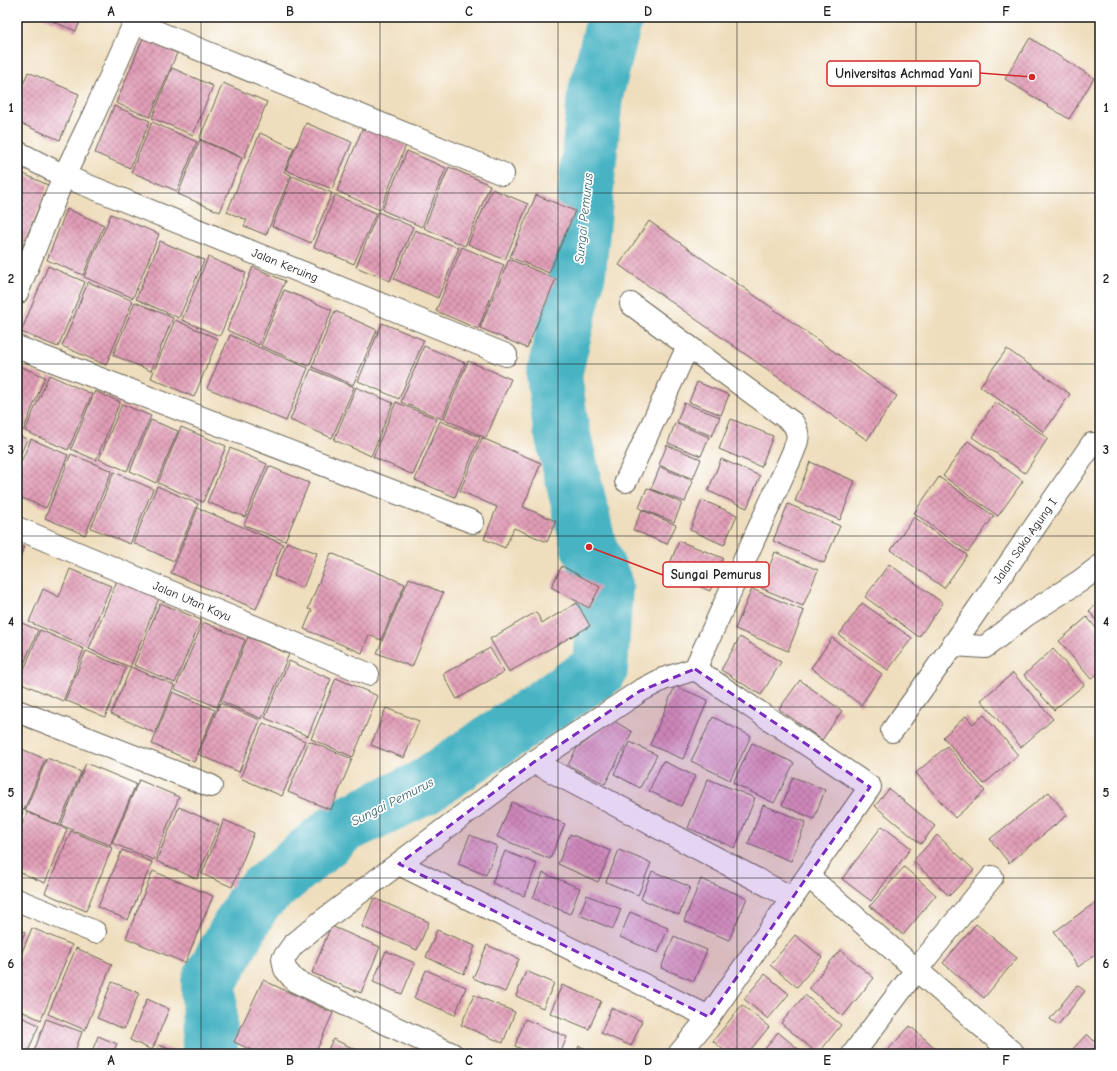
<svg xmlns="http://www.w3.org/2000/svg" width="1117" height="1071" font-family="'Comic Neue',sans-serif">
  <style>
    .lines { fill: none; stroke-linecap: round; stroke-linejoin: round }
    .river { stroke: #47b3c3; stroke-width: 56 }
    .building { fill: url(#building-cross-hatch) }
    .minor-casing { stroke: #666054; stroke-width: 24 }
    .minor { stroke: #fff; stroke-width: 22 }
    .marked { fill: #7b2cbf; fill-opacity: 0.2; stroke: #7b2cbf; stroke-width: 3; stroke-dasharray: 8 5; stroke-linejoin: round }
    .grid { fill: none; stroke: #1c1c1c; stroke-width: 1; stroke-opacity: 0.55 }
    .labels { text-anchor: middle; stroke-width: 3.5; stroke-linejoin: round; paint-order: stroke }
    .street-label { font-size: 12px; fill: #1c1c1c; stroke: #fff }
    .water-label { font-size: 13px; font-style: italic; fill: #2f6067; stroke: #fff }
    .leader { fill: none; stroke: #d62828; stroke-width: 1.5 }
    .callout-dot { fill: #d62828; stroke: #fff; stroke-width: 1.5 }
    .callout { fill: #fff; stroke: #d62828; stroke-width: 1.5 }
    .callout-label { font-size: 13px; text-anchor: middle; font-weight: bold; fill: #1c1c1c }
    .neatline { fill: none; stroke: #1c1c1c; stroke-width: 1.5 }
    .grid-label { font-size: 13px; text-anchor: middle; font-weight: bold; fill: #1c1c1c }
  </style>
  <defs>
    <pattern id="building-cross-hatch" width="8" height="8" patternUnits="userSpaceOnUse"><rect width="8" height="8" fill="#e19db7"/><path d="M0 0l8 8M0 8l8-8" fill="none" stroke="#b67f94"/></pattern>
  </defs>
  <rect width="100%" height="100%" fill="#fff"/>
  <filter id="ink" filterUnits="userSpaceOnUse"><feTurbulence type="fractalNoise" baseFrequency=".025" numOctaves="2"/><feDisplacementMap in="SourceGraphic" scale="8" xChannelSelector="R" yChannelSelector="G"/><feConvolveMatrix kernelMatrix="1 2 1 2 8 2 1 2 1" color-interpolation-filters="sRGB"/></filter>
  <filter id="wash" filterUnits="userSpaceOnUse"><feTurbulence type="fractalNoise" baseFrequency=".012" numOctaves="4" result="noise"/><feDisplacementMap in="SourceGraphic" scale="16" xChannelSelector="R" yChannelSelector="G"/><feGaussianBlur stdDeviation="0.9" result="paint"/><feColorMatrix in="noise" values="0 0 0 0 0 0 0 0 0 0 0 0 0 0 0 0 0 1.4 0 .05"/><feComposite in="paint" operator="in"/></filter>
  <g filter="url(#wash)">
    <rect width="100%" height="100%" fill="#efdebd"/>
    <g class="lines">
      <path class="river" d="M210,1054L209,982L255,899L343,826L423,788L600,669L605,585L589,547L561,428L554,375L578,273L595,96L615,17"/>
    </g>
    <g id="blocks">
      <g class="building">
        <path d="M42,17H82L76,31Z"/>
        <path d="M143,38L177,53L150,117L116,103Z"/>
        <path d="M1030,38L1094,78L1069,119L1005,79Z"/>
        <path d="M172,68L213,86L193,135L152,118Z"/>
        <path d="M28,72L79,94L60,140L17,122V99Z"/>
        <path d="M223,83L267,102L244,158L199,139Z"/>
        <path d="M114,106L150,121L130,168L95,153Z"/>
        <path d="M152,122L197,142L177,191L131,172Z"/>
        <path d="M306,123L352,142L332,189L286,170Z"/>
        <path d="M363,127L406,145L380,210L337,191Z"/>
        <path d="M260,133L294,148L284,172L291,175L266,235L244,226L247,220L227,212Z"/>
        <path d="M200,140L242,158L220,212L178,194Z"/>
        <path d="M407,151L446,168L422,227L382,210Z"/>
        <path d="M449,167L490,185L465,246L424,228Z"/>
        <path d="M17,171L48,185L21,251L17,249Z"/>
        <path d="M292,176L332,193L311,243L272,226Z"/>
        <path d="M492,189L528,204L505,260L468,244Z"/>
        <path d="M335,195L376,213L354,264L314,247Z"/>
        <path d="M536,195L575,211L549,273L510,257Z"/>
        <path d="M67,209L104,225L83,275L47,260Z"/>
        <path d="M378,212L413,227L390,281L356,267Z"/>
        <path d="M111,214L159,234L133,298L84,277Z"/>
        <path d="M649,221L897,396L867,440L619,265Z"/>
        <path d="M415,230L459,248L438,298L394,279Z"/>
        <path d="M160,241L204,260L179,318L136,299Z"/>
        <path d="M462,247L504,265L478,329L436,311Z"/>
        <path d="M208,257L246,273L220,336L182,320Z"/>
        <path d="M509,259L556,279L527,348L480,328Z"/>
        <path d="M48,266L85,282L58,347L21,332Z"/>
        <path d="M253,267L285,281L259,345L227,330Z"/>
        <path d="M88,282L133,301L106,365L62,346Z"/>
        <path d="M284,290L332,310L309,366L261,346Z"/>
        <path d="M135,302L173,318L151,371L113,355Z"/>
        <path d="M335,311L377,330L353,385L312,367Z"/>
        <path d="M175,320L218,339L194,397L151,378Z"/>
        <path d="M382,323L424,340L399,399L358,381Z"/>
        <path d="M230,335L308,368L286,421L207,388Z"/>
        <path d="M424,346L465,363L442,419L401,402Z"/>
        <path d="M1007,349L1070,394L1044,432L980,386Z"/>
        <path d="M468,361L511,379L486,438L444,419Z"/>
        <path d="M17,365L45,377L23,431L17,429Z"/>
        <path d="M311,369L354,387L332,438L290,420Z"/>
        <path d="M49,375L92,394L68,450L25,431Z"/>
        <path d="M697,382L729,395L721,415L689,402Z"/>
        <path d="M356,387L393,403L371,456L334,440Z"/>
        <path d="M95,391L120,402L96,460L71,449Z"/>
        <path d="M396,402L437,419L413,475L373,457Z"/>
        <path d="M995,402L1048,438L1025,473L972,437Z"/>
        <path d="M684,403L720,417L712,436L677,422Z"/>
        <path d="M122,404L151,416L127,471L99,459Z"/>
        <path d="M731,419L773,436L761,467L719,449Z"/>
        <path d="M151,420L178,431L156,483L130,471Z"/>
        <path d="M440,421L480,437L455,497L415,480Z"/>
        <path d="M675,423L709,437L701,456L668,443Z"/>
        <path d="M181,427L226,446L203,502L158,483Z"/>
        <path d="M17,435L27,439L17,463Z"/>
        <path d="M482,438L541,463L523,507L556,521L547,542L514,528L505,548L484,539L497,507L460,491Z"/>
        <path d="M31,439L68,455L46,508L17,496V471Z"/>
        <path d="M968,441L1023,481L998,516L943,476Z"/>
        <path d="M667,445L701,459L693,479L659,465Z"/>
        <path d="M230,448L267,464L245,517L207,502Z"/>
        <path d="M71,454L112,471L85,535L45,518Z"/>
        <path d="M721,459L760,476L747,508L708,491Z"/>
        <path d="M810,462L855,481L840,520L795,501Z"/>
        <path d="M269,466L309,483L285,541L244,525Z"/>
        <path d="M660,467L693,481L685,502L651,489Z"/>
        <path d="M114,472L153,489L130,544L91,528Z"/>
        <path d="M939,477L994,516L968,552L914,513Z"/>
        <path d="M157,486L198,504L174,561L133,543Z"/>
        <path d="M647,488L682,503L674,522L639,508Z"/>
        <path d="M702,500L737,515L724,545L690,530Z"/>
        <path d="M788,504L840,526L824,563L773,541Z"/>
        <path d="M198,508L283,544L256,609L171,573Z"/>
        <path d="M642,510L676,525L667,544L633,530Z"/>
        <path d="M914,517L967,555L944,588L891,550Z"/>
        <path d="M679,541L723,558L710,591L666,573Z"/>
        <path d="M287,542L317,553L303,588L274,576Z"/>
        <path d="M17,544L24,547L17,565Z"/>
        <path d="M775,552L818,570L803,606L761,588Z"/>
        <path d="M331,553L405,584L381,640L369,635L362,653L304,629L312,610L308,609Z"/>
        <path d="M889,564L943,603L919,637L865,597Z"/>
        <path d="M562,566L600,587L589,608L551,587Z"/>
        <path d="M70,569L111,586L86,646L29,622L43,589L59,597Z"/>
        <path d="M118,578L160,596L130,667L89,649Z"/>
        <path d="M409,578L443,593L412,667L377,653Z"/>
        <path d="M752,589L804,611L788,651L735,629Z"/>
        <path d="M1100,601V625L1089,611Z"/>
        <path d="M160,603L201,620L175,683L134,665Z"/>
        <path d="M577,603L590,626L509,672L490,639L536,612L542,623Z"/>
        <path d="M862,603L912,638L888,670L839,635Z"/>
        <path d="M1087,617L1100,633V672L1091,679L1059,641Z"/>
        <path d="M17,621L38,630L17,680Z"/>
        <path d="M203,622L245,640L217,707L175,689Z"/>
        <path d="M40,630L84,649L63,701L19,682Z"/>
        <path d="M248,637L289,654L262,719L221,701Z"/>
        <path d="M740,637L781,662L761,695L721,670Z"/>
        <path d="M832,638L882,674L861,705L811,668Z"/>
        <path d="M490,648L504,672L457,699L443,674Z"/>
        <path d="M1053,649L1084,685L1054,710L1024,675Z"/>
        <path d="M86,651L126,668L105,717L65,700Z"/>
        <path d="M289,661L331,679L308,736L265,718Z"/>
        <path d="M131,667L174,685L155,733L111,714Z"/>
        <path d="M1013,673L1053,719L1021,747L981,700Z"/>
        <path d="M336,678L378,696L353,757L311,739Z"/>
        <path d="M800,680L842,711L822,740L779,709Z"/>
        <path d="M675,686L708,700L683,759L650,745Z"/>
        <path d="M173,692L215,710L194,762L152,744Z"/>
        <path d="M220,703L260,720L239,772L198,754Z"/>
        <path d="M386,708L419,721L404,758L371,745Z"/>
        <path d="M984,715L1018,755L984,784L943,737L966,716L973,724Z"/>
        <path d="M713,717L751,736L730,780L691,761Z"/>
        <path d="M614,721L632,732L605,784L568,765L577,748Z"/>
        <path d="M263,723L305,741L282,796L240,778Z"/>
        <path d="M309,741L352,759L331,810L288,792Z"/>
        <path d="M630,742L657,755L640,788L614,774Z"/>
        <path d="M752,743L794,763L774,803L733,783Z"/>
        <path d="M947,746L985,791L955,818L916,773Z"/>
        <path d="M17,747L45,759L24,810L17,806Z"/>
        <path d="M47,758L81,772L59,825L25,811Z"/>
        <path d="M663,761L695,776L681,806L649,791Z"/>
        <path d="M86,763L136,784L110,845L61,825Z"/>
        <path d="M793,777L825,790L814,819L782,805Z"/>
        <path d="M708,779L755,798L735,848L688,828Z"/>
        <path d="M139,780L179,797L154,860L112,843Z"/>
        <path d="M889,789L935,826L921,844L875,806Z"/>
        <path d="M1049,792L1067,815L1009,863L990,839Z"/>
        <path d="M512,802L565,824L550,859L497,837Z"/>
        <path d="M763,805L806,822L791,861L748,844Z"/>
        <path d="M179,807L219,825L197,879L156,861Z"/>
        <path d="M17,810L23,812L17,825Z"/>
        <path d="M27,812L67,829L45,883L17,871V835Z"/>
        <path d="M224,820L254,833L232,887L202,874Z"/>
        <path d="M882,826L911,848L871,901L842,879Z"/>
        <path d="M71,831L112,848L86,911L45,893Z"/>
        <path d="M570,834L611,851L598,882L558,864Z"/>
        <path d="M470,835L497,846L486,875L458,864Z"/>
        <path d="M937,835L974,870L949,896L913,861Z"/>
        <path d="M122,850L152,862L128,920L98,907Z"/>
        <path d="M619,850L651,863L638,895L606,882Z"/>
        <path d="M505,851L537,864L524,896L492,883Z"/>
        <path d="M904,867L936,895L903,935L870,906Z"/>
        <path d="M153,871L213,896L185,963L126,938Z"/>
        <path d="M652,871L690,887L679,915L641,899Z"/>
        <path d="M543,873L580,888L570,914L533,898Z"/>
        <path d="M701,879L747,898L729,940L684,921Z"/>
        <path d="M587,895L621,909L613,929L579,915Z"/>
        <path d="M374,898L429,922L417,950L362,927Z"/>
        <path d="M1100,899V951L1078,967L1054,932Z"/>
        <path d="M630,912L668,928L658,953L620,937Z"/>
        <path d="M976,924L1017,958L984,998L943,963Z"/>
        <path d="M331,926L380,947L361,993L312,973Z"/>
        <path d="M17,928L25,932L17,951Z"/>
        <path d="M32,928L72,945L41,1020L17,1009V964Z"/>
        <path d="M437,930L475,946L464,974L426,957Z"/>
        <path d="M795,935L822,957L797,987L770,965Z"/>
        <path d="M674,936L707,950L694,981L661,968Z"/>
        <path d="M487,945L519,959L505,992L473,978Z"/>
        <path d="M76,948L112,964L85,1030L48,1014Z"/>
        <path d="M840,950L874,978L843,1016L809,988Z"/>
        <path d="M386,951L415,963L402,994L373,982Z"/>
        <path d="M426,970L466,987L455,1015L414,998Z"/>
        <path d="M526,971L554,983L543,1008L516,996Z"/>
        <path d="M765,974L789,994L768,1019L744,999Z"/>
        <path d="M263,980L333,1013L315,1054H260L234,1042Z"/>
        <path d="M112,982L139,993L124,1029L97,1018Z"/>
        <path d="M562,985L601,1001L589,1029L550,1013Z"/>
        <path d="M1077,985L1085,991L1058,1025L1050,1019Z"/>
        <path d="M474,995L515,1012L503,1043L461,1025Z"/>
        <path d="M805,995L841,1025L818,1054L781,1023Z"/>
        <path d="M147,999L169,1009L152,1050L130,1040Z"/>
        <path d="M742,1005L769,1027L747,1054H728L713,1041Z"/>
        <path d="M611,1008L642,1021L631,1046L601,1033Z"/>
        <path d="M17,1015L39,1025L27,1054H17Z"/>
        <path d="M46,1019L82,1032L74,1054H33Z"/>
        <path d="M525,1019L567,1037L560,1054H533L515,1046Z"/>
        <path d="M910,1026L942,1054H884Z"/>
        <path d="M778,1032L804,1054H761Z"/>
        <path d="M1087,1034L1100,1047V1054H1068Z"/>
        <path d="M98,1036L117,1044L112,1054H91Z"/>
        <path d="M333,1039L359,1051L358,1054H326Z"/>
        <path d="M159,1045L181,1054H155Z"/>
        <path d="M579,1046L598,1054H576Z"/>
      </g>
    </g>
  </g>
  <g filter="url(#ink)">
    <use href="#blocks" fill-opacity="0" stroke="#666054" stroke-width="1"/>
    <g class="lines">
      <defs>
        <g id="minor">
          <path d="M135,23L503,174"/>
          <path d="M17,152L64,176L506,355"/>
          <path d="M17,293L64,176L94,114L137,17"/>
          <path d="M631,304L688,346L793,423C801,436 797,442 792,455L695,669"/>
          <path d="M17,347L473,522"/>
          <path d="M626,481L688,346"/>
          <path d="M17,528L368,674"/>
          <path d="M953,645L985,647L1025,616L1080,581L1100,566"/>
          <path d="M17,711L211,786"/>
          <path d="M892,731L953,645L1092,444H1100"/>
          <path d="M534,762L792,898"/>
          <path d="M399,864L709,1017"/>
          <path d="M808,876L1014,1054"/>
          <path d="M17,900L95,932"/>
          <path d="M452,1054L295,981L285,969L283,959L293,945L322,921L534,762L640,691L663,679L695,669L870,787L709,1017L679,1054"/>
          <path d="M853,1054L916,970L992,877"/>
        </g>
      </defs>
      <use href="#minor" class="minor-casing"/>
      <use href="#minor" class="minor"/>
    </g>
  </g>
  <path class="marked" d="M695,669L870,787L709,1017L399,864L534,762L640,691Z"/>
  <path class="grid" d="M201,17V1054M380,17V1054M558,17V1054M737,17V1054M916,17V1054M17,193H1100M17,364H1100M17,536H1100M17,707H1100M17,878H1100"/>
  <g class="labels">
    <g class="street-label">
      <text transform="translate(285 265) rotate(22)" y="4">Jalan Keruing</text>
      <text transform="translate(1025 541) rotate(-55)" y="4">Jalan Saka Agung I</text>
      <text transform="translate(192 601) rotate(23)" y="4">Jalan Utan Kayu</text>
    </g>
    <g class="water-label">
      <text transform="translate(583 218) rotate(-84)" y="5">Sungai Pemurus</text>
      <text transform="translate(392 801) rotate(-27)" y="5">Sungai Pemurus</text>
    </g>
  </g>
  <path class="leader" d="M1032 77L980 73M589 547L663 575"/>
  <g class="callout-dot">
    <circle cx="1032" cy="77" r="4"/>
    <circle cx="589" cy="547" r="4"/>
  </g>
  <g class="callout">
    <rect x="827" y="61" width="153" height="25" rx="4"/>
    <rect x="663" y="562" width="106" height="25" rx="4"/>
  </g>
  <g class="callout-label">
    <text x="904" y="78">Universitas Achmad Yani</text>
    <text x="716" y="579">Sungai Pemurus</text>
  </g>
  <rect width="1117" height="1071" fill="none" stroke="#fff" stroke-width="44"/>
  <rect x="22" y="22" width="1073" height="1027" class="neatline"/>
  <g class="grid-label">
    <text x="111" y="16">A</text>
    <text x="290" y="16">B</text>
    <text x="469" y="16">C</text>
    <text x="648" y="16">D</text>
    <text x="827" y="16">E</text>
    <text x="1006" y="16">F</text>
    <text x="11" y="112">1</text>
    <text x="1106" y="112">1</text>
    <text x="11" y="283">2</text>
    <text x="1106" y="283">2</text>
    <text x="11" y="454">3</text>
    <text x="1106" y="454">3</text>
    <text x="11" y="626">4</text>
    <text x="1106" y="626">4</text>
    <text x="11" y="797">5</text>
    <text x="1106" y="797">5</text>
    <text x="11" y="968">6</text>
    <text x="1106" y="968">6</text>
    <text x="111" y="1065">A</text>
    <text x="290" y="1065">B</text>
    <text x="469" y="1065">C</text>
    <text x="648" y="1065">D</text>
    <text x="827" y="1065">E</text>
    <text x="1006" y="1065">F</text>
  </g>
</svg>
